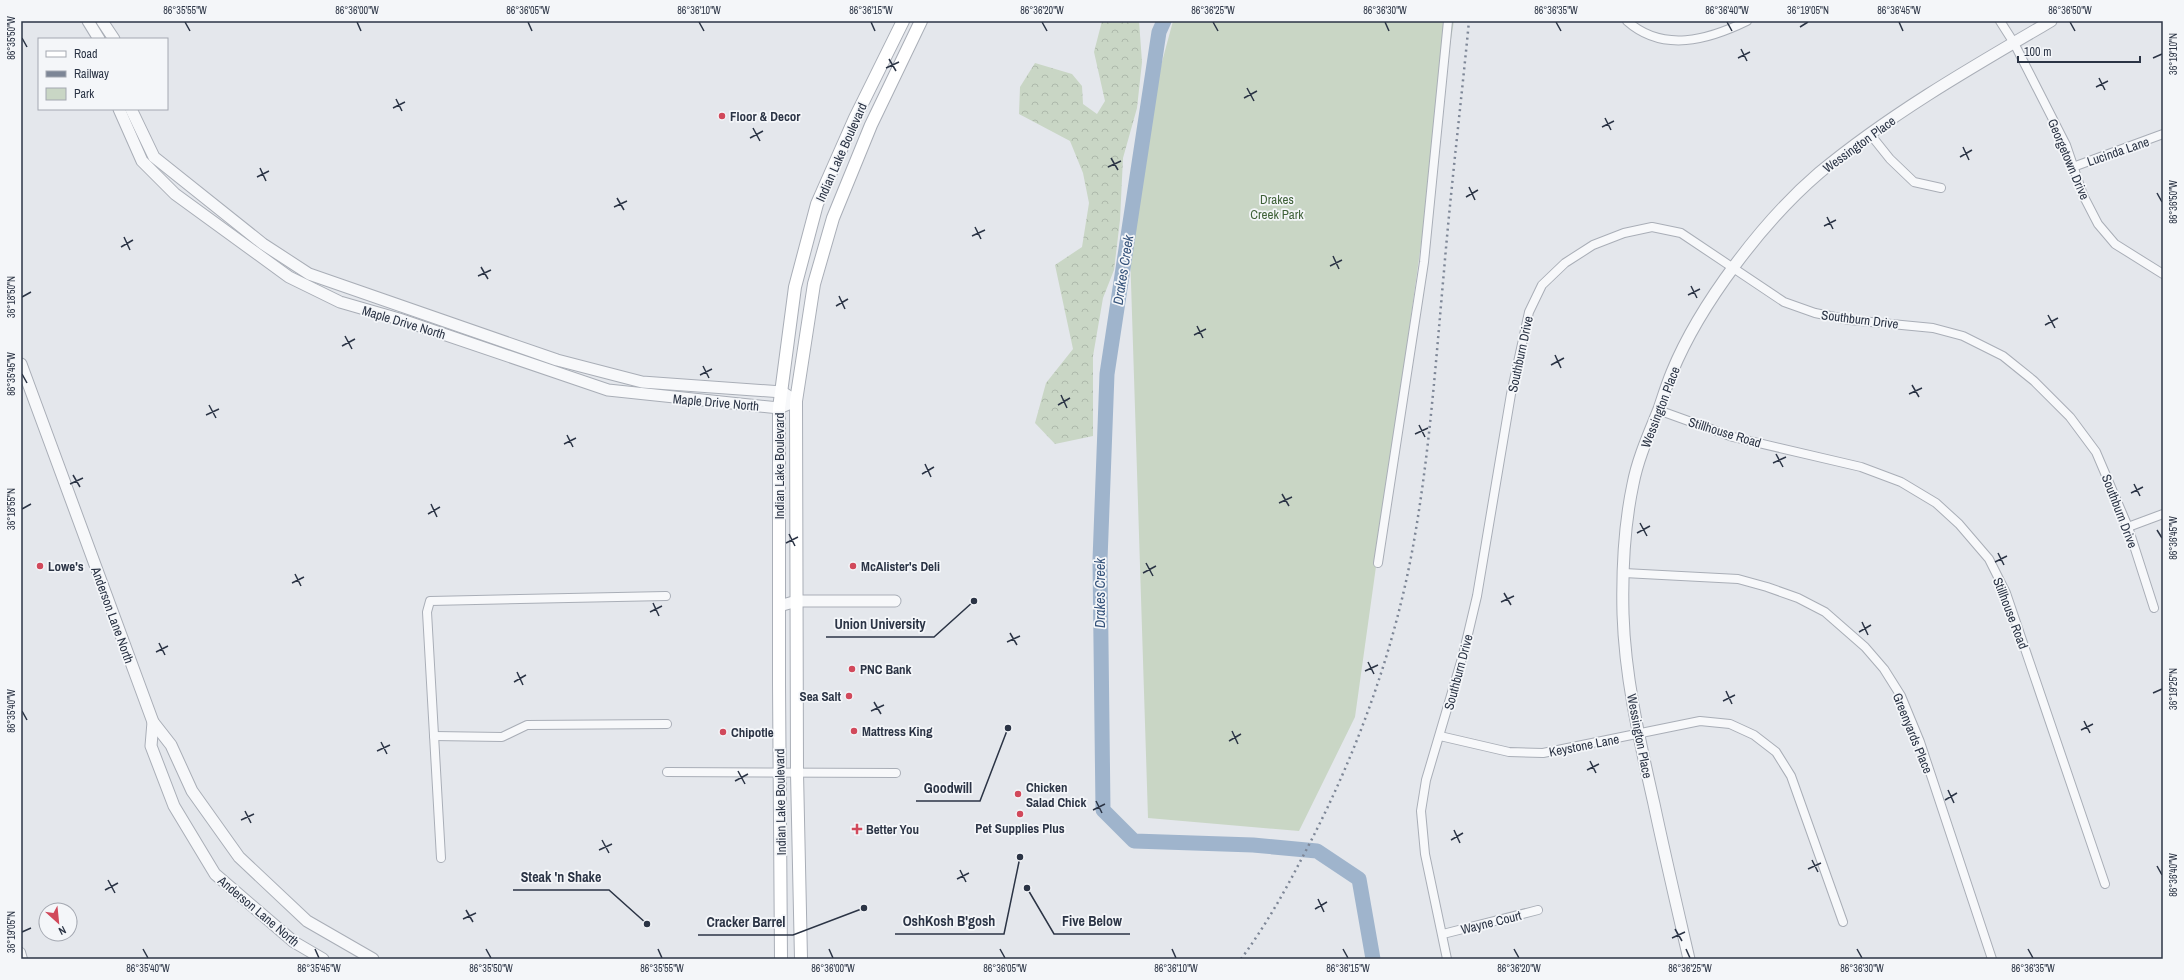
<svg xmlns="http://www.w3.org/2000/svg" width="2184" height="980" font-family="'Archivo Narrow',sans-serif">
  <style>
    .green { fill: #c9d6c5 }
    .forest { fill: url(#forest-crowns) }
    .lines { fill: none; stroke-linecap: round; stroke-linejoin: round }
    .river { stroke: #9fb4cc; stroke-width: 15 }
    .minor-casing { stroke: #a9aeb7; stroke-width: 10 }
    .tertiary-casing { stroke: #a9aeb7; stroke-width: 13 }
    .secondary-casing { stroke: #a9aeb7; stroke-width: 14 }
    .minor { stroke: #f7f8fa; stroke-width: 8 }
    .tertiary { stroke: #f7f8fa; stroke-width: 11 }
    .secondary { stroke: #fff; stroke-width: 12 }
    .rail { stroke: #7d8696; stroke-width: 2.5; stroke-dasharray: 2 4; stroke-linecap: butt }
    .ticks { fill: none; stroke: #2b3445; stroke-width: 1.5 }
    .poi-dot { fill: #d1495b; stroke: #f4f6f9; stroke-width: 1.5 }
    .labels { text-anchor: middle; stroke-width: 3.5; stroke-linejoin: round; paint-order: stroke }
    .poi-label { font-size: 13px; font-weight: bold; fill: #2b3445; stroke: #f4f6f9; text-anchor: start }
    .street-label { font-size: 13px; fill: #2b3445; stroke: #f4f6f9 }
    .park-label { font-size: 13px; fill: #3f6138; stroke: #f4f6f9 }
    .water-label { font-size: 14px; font-style: italic; fill: #34527a; stroke: #f4f6f9 }
    .leader { fill: none; stroke: #2b3445; stroke-width: 1.5 }
    .callout-dot { fill: #2b3445; stroke: #f4f6f9; stroke-width: 1.5 }
    .callout-label { font-size: 14px; text-anchor: middle; font-weight: bold; fill: #2b3445; stroke: #f4f6f9; stroke-width: 3.5; stroke-linejoin: round; paint-order: stroke }
    .neatline { fill: none; stroke: #2b3445; stroke-width: 1.5 }
    .ticks-label { font-size: 10px; text-anchor: middle; fill: #2b3445 }
  </style>
  <defs>
    <pattern id="forest-crowns" width="20" height="18" patternUnits="userSpaceOnUse"><rect width="20" height="18" fill="#c9d6c5"/><path d="M2 6a3 3 0 1 1 6 0M12 15a3 3 0 1 1 6 0" fill="none" stroke="#adb8ab"/></pattern>
  </defs>
  <rect width="100%" height="100%" fill="#e4e7ec"/>
  <path class="green" d="M1173,21H1454L1441,101L1355,717L1299,831L1148,818L1128,188Z"/>
  <path class="forest" d="M1102,21H1139L1142,62L1137,108L1123,158L1120,220L1114,270L1103,298L1093,356V436L1055,444L1035,423L1046,383L1073,349L1055,265L1082,247L1089,203L1083,173L1070,141L1019,114L1020,87L1035,63L1072,74L1082,86L1083,104L1097,114L1105,101L1094,52Z"/>
  <g class="lines">
    <path class="river" d="M1164,21L1159,32L1107,374L1100,560L1103,810L1134,841L1253,845L1317,851L1359,879L1373,959"/>
    <defs>
      <g id="minor">
        <path d="M1627,21C1663,53 1708,40 1747,21"/>
        <path d="M2000,21L2014,43L2066,145L2083,195L2098,224L2115,244L2163,274"/>
        <path d="M1870,134L1890,159L1914,182L1941,188"/>
        <path d="M2073,167L2163,134"/>
        <path d="M1658,410L1733,437L1861,467L1901,482L1936,503L1959,524L1989,559L2006,593L2105,884"/>
        <path d="M2128,527L2163,514"/>
        <path d="M1378,563L1424,262L1448,21"/>
        <path d="M1624,573L1738,579L1767,587L1798,598L1825,612L1865,647L1884,669L1901,696L1920,742L1992,959"/>
        <path d="M434,736L502,737L527,725L667,724"/>
        <path d="M1440,736L1509,752L1543,753L1700,721L1730,724L1754,735L1776,752L1791,776L1843,922"/>
        <path d="M667,772L896,773"/>
        <path d="M441,858L427,612L430,601L666,596"/>
        <path d="M1443,934L1538,910"/>
        <path d="M21,952L23,959"/>
        <path d="M1447,959L1425,854L1421,811L1426,780L1463,655L1477,596L1511,394L1529,312L1542,285L1565,263L1593,245L1624,233L1652,227L1681,233L1784,302L1815,313L1850,320L1933,328L1963,336L2003,356L2034,381L2070,417L2096,452L2128,527L2154,608"/>
      </g>
      <g id="tertiary">
        <path d="M88,21L99,39"/>
        <path d="M102,21L114,39"/>
        <path d="M119,109L142,161L175,194L289,277L340,302L399,319L608,390L779,408L796,401"/>
        <path d="M131,109L154,157L263,244L309,274L557,360L642,382L782,392L796,401"/>
        <path d="M21,364L153,722L171,745L192,791L239,857L307,921L373,959"/>
        <path d="M779,606L797,601H895"/>
        <path d="M153,722L151,746L174,806L215,874L294,942L323,959"/>
        <path d="M1689,959C1677,907 1665,856 1654,804C1640,742 1625,679 1623,614C1622,572 1624,526 1633,484C1638,458 1649,434 1659,409C1663,397 1667,384 1672,372C1700,304 1763,221 1819,173C1890,114 1972,67 2051,21"/>
      </g>
      <g id="secondary">
        <path d="M781,959L779,684V408L795,287L817,204L855,118L903,21"/>
        <path d="M801,959L797,773L796,401L814,284L833,218L871,125L921,21"/>
      </g>
    </defs>
    <use href="#minor" class="minor-casing"/>
    <use href="#tertiary" class="tertiary-casing"/>
    <use href="#secondary" class="secondary-casing"/>
    <use href="#minor" class="minor"/>
    <use href="#tertiary" class="tertiary"/>
    <use href="#secondary" class="secondary"/>
    <path class="rail" d="M1241,959C1264,928 1284,893 1302,858C1356,757 1396,648 1415,535C1430,447 1436,359 1444,271C1451,187 1461,104 1469,21"/>
  </g>
  <path class="ticks" d="M185,22L190,31M357,22L361,31M528,22L532,31M699,22L704,31M871,22L875,31M1042,22L1047,31M1213,22L1218,31M1385,22L1389,31M1556,22L1561,31M1727,22L1732,31M1899,22L1903,31M2070,22L2075,31M1800,27L1808,22M22,38L27,47M1741,49L1747,61M1738,58L1750,52M2153,58L2162,54M889,59L896,71M886,68L899,62M2099,78L2105,90M2096,87L2108,81M1247,88L1254,101M1244,98L1257,91M396,99L402,111M393,108L405,102M1605,118L1611,130M1602,127L1614,121M753,128L760,141M750,138L763,131M1963,147L1969,160M1960,157L1972,150M1111,158L1118,170M1108,167L1121,161M260,168L266,181M257,177L269,171M1469,187L1475,200M2157,193L2162,202M1466,197L1478,190M617,198L624,210M614,207L627,201M1827,217L1833,229M1824,226L1836,220M975,227L981,239M972,236L985,230M124,237L130,250M121,247L133,240M1333,256L1339,269M1330,266L1342,260M481,267L488,279M478,276L491,270M1691,286L1697,298M1688,295L1700,289M839,296L845,309M22,297L31,292M836,306L848,299M2048,315L2055,328M2045,325L2058,318M1197,326L1203,338M1194,335L1206,329M345,336L352,349M342,346L355,339M1555,355L1561,368M1551,365L1564,358M703,366L709,378M22,374L27,383M700,375L712,369M1912,385L1919,397M1909,394L1922,388M1061,395L1067,408M209,405L216,418M1058,405L1070,398M206,415L219,409M1419,425L1425,437M1415,434L1428,428M567,435L573,447M564,444L576,438M1776,454L1783,467M1773,463L1786,457M925,464L931,477M922,474L934,467M73,475L80,487M70,484L83,478M2134,484L2140,496M2131,493L2143,487M1282,494L1289,506M1279,503L1292,497M431,504L437,517M22,509L31,504M428,514L440,507M1640,523L1647,536M2157,530L2162,538M1637,533L1650,526M789,534L795,546M786,543L798,537M1998,553L2004,565M1995,562L2007,556M1146,563L1153,576M1143,573L1156,566M295,574L301,586M292,583L304,577M1504,593L1511,605M1501,602L1514,596M653,603L659,616M650,612L662,606M1862,622L1868,635M1859,632L1871,625M1010,633L1017,645M1007,642L1020,636M159,643L165,655M156,652L168,646M1368,662L1374,674M1365,671L1378,665M517,672L523,685M514,682L526,675M1726,691L1732,704M2153,693L2162,689M1723,701L1735,695M874,702L881,714M22,711L27,720M871,711L884,705M2084,721L2090,733M2081,730L2093,724M1232,731L1238,744M1229,741L1241,734M381,742L387,754M377,751L390,745M1590,761L1596,773M1587,770L1599,764M738,771L745,784M735,781L748,774M1948,790L1954,803M1945,800L1957,793M1096,801L1102,813M1093,810L1105,804M245,811L251,823M241,820L254,814M1454,830L1460,843M602,840L609,853M1451,840L1463,833M599,850L612,844M1812,860L1818,872M2157,866L2162,875M1808,869L1821,863M960,870L966,882M957,879L969,873M108,880L115,893M105,890L118,883M1318,899L1324,912M1315,909L1327,902M466,910L473,922M463,919L476,913M1675,929L1682,941M22,932L31,928M1672,938L1685,932M143,949L148,958M315,949L319,958M486,949L491,958M658,949L662,958M829,949L833,958M1000,949L1005,958M1172,949L1176,958M1343,949L1348,958M1514,949L1519,958M1686,949L1690,958M1857,949L1862,958M2028,949L2033,958"/>
  <g class="poi-dot">
    <circle cx="722" cy="116" r="4"/>
    <circle cx="40" cy="566" r="4"/>
    <circle cx="853" cy="566" r="4"/>
    <circle cx="852" cy="669" r="4"/>
    <circle cx="849" cy="696" r="4"/>
    <circle cx="854" cy="731" r="4"/>
    <circle cx="723" cy="732" r="4"/>
    <circle cx="1018" cy="794" r="4"/>
    <circle cx="1020" cy="814" r="4"/>
    <path d="M855 823h4v4h4v4h-4v4h-4v-4h-4v-4h4z"/>
  </g>
  <g class="labels">
    <g class="poi-label">
      <text x="730" y="121">Floor &amp; Decor</text>
      <text x="48" y="571">Lowe's</text>
      <text x="861" y="571">McAlister's Deli</text>
      <text x="860" y="674">PNC Bank</text>
      <text x="841" y="701" text-anchor="end">Sea Salt</text>
      <text x="862" y="736">Mattress King</text>
      <text x="731" y="737">Chipotle</text>
      <text x="1026" y="792">Chicken<tspan x="1026" dy="15">Salad Chick</tspan></text>
      <text x="1020" y="833" text-anchor="middle">Pet Supplies Plus</text>
      <text x="866" y="834">Better You</text>
    </g>
    <g class="street-label">
      <text transform="translate(1859 144) rotate(-36)" y="5">Wessington Place</text>
      <text transform="translate(2118 151) rotate(-19)" y="5">Lucinda Lane</text>
      <text transform="translate(841 152) rotate(-66)" y="5">Indian Lake Boulevard</text>
      <text transform="translate(2069 159) rotate(67)" y="5">Georgetown Drive</text>
      <text transform="translate(1860 319) rotate(7)" y="5">Southburn Drive</text>
      <text transform="translate(404 322) rotate(17)" y="5">Maple Drive North</text>
      <text transform="translate(1520 354) rotate(-78)" y="5">Southburn Drive</text>
      <text transform="translate(716 402) rotate(5)" y="5">Maple Drive North</text>
      <text transform="translate(1660 407) rotate(-69)" y="5">Wessington Place</text>
      <text transform="translate(1725 432) rotate(17)" y="5">Stillhouse Road</text>
      <text transform="translate(779 466) rotate(-90)" y="5">Indian Lake Boulevard</text>
      <text transform="translate(2120 511) rotate(69)" y="5">Southburn Drive</text>
      <text transform="translate(2011 613) rotate(69)" y="5">Stillhouse Road</text>
      <text transform="translate(113 615) rotate(70)" y="5">Anderson Lane North</text>
      <text transform="translate(1458 672) rotate(-75)" y="5">Southburn Drive</text>
      <text transform="translate(1913 733) rotate(68)" y="5">Greenyards Place</text>
      <text transform="translate(1640 736) rotate(79)" y="5">Wessington Place</text>
      <text transform="translate(1584 745) rotate(-11)" y="5">Keystone Lane</text>
      <text transform="translate(780 802) rotate(-91)" y="5">Indian Lake Boulevard</text>
      <text transform="translate(259 911) rotate(40)" y="5">Anderson Lane North</text>
      <text transform="translate(1491 922) rotate(-14)" y="5">Wayne Court</text>
    </g>
    <g class="park-label">
      <text x="1277" y="204">Drakes<tspan x="1277" dy="15">Creek Park</tspan></text>
    </g>
    <g class="water-label">
      <text transform="translate(1123 270) rotate(-81)" y="5">Drakes Creek</text>
      <text transform="translate(1100 593) rotate(-90)" y="5">Drakes Creek</text>
    </g>
  </g>
  <path class="leader" d="M974 601L934 637H826M1008 728L980 801H916M647 924L609 890H513M1027 888L1054 934H1130M1020 857L1004 934H895M864 908L793 935H698"/>
  <g class="callout-dot">
    <circle cx="974" cy="601" r="4"/>
    <circle cx="1008" cy="728" r="4"/>
    <circle cx="647" cy="924" r="4"/>
    <circle cx="1027" cy="888" r="4"/>
    <circle cx="1020" cy="857" r="4"/>
    <circle cx="864" cy="908" r="4"/>
  </g>
  <g class="callout-label">
    <text x="880" y="629">Union University</text>
    <text x="948" y="793">Goodwill</text>
    <text x="561" y="882">Steak 'n Shake</text>
    <text x="1092" y="926">Five Below</text>
    <text x="949" y="926">OshKosh B'gosh</text>
    <text x="746" y="927">Cracker Barrel</text>
  </g>
  <rect width="2184" height="980" fill="none" stroke="#f4f6f9" stroke-width="44"/>
  <rect x="38" y="38" width="130" height="72" fill="#f4f6f9" stroke="#a4a8b1"/>
  <rect x="46" y="51" width="20" height="6" fill="#ffffff" stroke="#a4a8b1"/>
  <text x="74" y="58" font-size="12" fill="#2b3445">Road</text>
  <rect x="46" y="71" width="20" height="6" fill="#7d8696" stroke="#a4a8b1"/>
  <text x="74" y="78" font-size="12" fill="#2b3445">Railway</text>
  <rect x="46" y="88" width="20" height="12" fill="#c9d6c5" stroke="#a4a8b1"/>
  <text x="74" y="98" font-size="12" fill="#2b3445">Park</text>
  <g transform="translate(58 922) rotate(153)"><circle r="19" fill="#f4f6f9" stroke="#a4a8b1"/>
  <path d="M0-3L7 15L0 10L-7 15Z" fill="#d1495b"/>
  <text y="-6" font-size="11" font-weight="bold" text-anchor="middle" fill="#2b3445">N</text>
  </g>
  <path d="M2018 56v6h122v-6" fill="none" stroke="#2b3445" stroke-width="2"/>
  <text x="2024" y="56" font-size="12" fill="#2b3445" stroke="#f4f6f9" stroke-width="3" paint-order="stroke">100 m</text>
  <rect x="22" y="22" width="2140" height="936" class="neatline"/>
  <g class="ticks-label">
    <text x="185" y="14">86°35'55"W</text>
    <text x="357" y="14">86°36'00"W</text>
    <text x="528" y="14">86°36'05"W</text>
    <text x="699" y="14">86°36'10"W</text>
    <text x="871" y="14">86°36'15"W</text>
    <text x="1042" y="14">86°36'20"W</text>
    <text x="1213" y="14">86°36'25"W</text>
    <text x="1385" y="14">86°36'30"W</text>
    <text x="1556" y="14">86°36'35"W</text>
    <text x="1727" y="14">86°36'40"W</text>
    <text x="1808" y="14">36°19'05"N</text>
    <text x="1899" y="14">86°36'45"W</text>
    <text x="2070" y="14">86°36'50"W</text>
    <text transform="translate(11 38) rotate(-90)" y="4">86°35'50"W</text>
    <text transform="translate(2173 54) rotate(-90)" y="4">36°19'10"N</text>
    <text transform="translate(2173 202) rotate(-90)" y="4">86°36'50"W</text>
    <text transform="translate(11 297) rotate(-90)" y="4">36°18'50"N</text>
    <text transform="translate(11 374) rotate(-90)" y="4">86°35'45"W</text>
    <text transform="translate(11 509) rotate(-90)" y="4">36°18'55"N</text>
    <text transform="translate(2173 538) rotate(-90)" y="4">86°36'45"W</text>
    <text transform="translate(2173 689) rotate(-90)" y="4">36°19'25"N</text>
    <text transform="translate(11 711) rotate(-90)" y="4">86°35'40"W</text>
    <text transform="translate(2173 875) rotate(-90)" y="4">86°36'40"W</text>
    <text transform="translate(11 932) rotate(-90)" y="4">36°19'05"N</text>
    <text x="148" y="972">86°35'40"W</text>
    <text x="319" y="972">86°35'45"W</text>
    <text x="491" y="972">86°35'50"W</text>
    <text x="662" y="972">86°35'55"W</text>
    <text x="833" y="972">86°36'00"W</text>
    <text x="1005" y="972">86°36'05"W</text>
    <text x="1176" y="972">86°36'10"W</text>
    <text x="1348" y="972">86°36'15"W</text>
    <text x="1519" y="972">86°36'20"W</text>
    <text x="1690" y="972">86°36'25"W</text>
    <text x="1862" y="972">86°36'30"W</text>
    <text x="2033" y="972">86°36'35"W</text>
  </g>
</svg>
